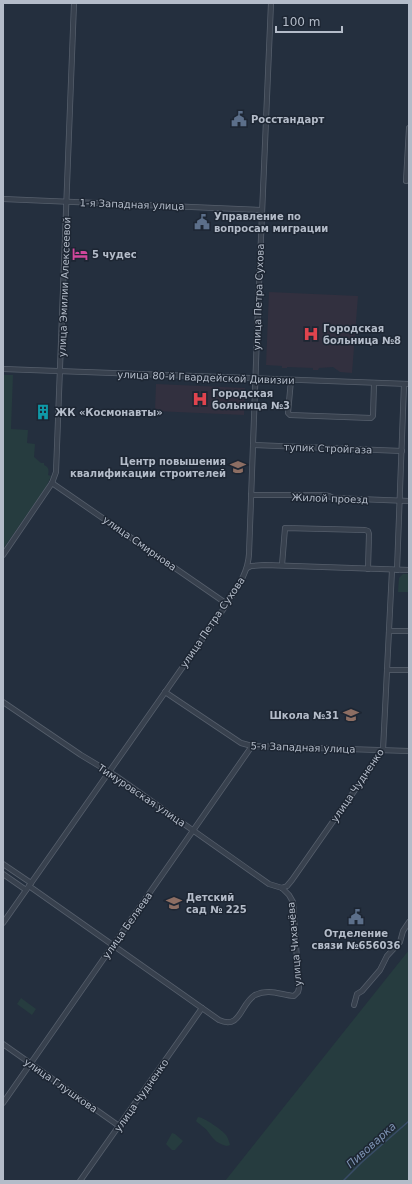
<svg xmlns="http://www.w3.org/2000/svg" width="412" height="1184" font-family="'DejaVu Sans',sans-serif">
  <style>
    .medical { fill: #32303f }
    .green { fill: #263c3f }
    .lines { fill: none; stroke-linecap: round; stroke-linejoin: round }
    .stream { stroke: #394c67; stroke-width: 1.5 }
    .minor-casing { stroke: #565f6c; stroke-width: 6 }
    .minor { stroke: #38414e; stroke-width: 4.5 }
    .labels { text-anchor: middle; stroke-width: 3; stroke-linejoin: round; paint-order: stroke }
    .poi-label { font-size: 10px; font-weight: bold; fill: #b4bcc9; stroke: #1d2633; text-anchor: start }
    .street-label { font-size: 10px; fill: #b4bcc9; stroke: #1d2633 }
    .water-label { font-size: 11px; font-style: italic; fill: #7c92b1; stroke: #1d2633 }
  </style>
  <rect width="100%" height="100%" fill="#242f3e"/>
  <g class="medical">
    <path d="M269,292L358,296L352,373L340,372L333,367L319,368L318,370H313V368L287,367V368H282V366L266,365Z"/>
    <path d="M156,384L245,388L244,415L155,411Z"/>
  </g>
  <g class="green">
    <path d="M3,375H13L11,429L28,430L27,443L35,444L34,457L41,463H44V465C49,467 49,470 48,475L51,476L46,487L3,549Z"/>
    <path d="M403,574H409V592H398L399,578Z"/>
    <path d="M409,950V1181H225Z"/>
    <path d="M21,998L36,1009L32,1015L17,1004Z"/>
    <path d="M198,1117C205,1118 222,1130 226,1135C228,1138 229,1141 230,1145L227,1146C218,1144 214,1140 209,1133C206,1128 200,1125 196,1121Z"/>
    <path d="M172,1133L175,1134L183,1141L175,1150H172L166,1144Z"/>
  </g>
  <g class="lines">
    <path class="stream" d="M343,1181L362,1162L409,1121"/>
    <defs>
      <g id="minor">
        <path d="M406,181L409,128"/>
        <path d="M3,199L262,210"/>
        <path d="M3,369L409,384"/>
        <path d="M291,380L288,413L290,415L371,418L373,416L374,383"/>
        <path d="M253,445L402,451"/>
        <path d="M52,483L227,604"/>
        <path d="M251,495H324L329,496L333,498L409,501"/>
        <path d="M3,555L52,483L56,472L74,3"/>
        <path d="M282,565L285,528L365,530L368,531L369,534L368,569"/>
        <path d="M247,568L251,566L265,565L409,570"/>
        <path d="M397,570L404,384"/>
        <path d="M389,631H409"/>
        <path d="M387,670H409"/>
        <path d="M165,692L241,743L252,746L409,751"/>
        <path d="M3,702L81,755L116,776L269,884L282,888"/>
        <path d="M3,864L31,883"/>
        <path d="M3,874L26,890"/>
        <path d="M29,886L219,1020C241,1030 240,1004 255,995C269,988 281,995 294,996L298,992L299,988L293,902L289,895L282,888"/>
        <path d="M282,888L287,886L292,880L383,750L392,570"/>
        <path d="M3,923L227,604C237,588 248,573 249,554L258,308L271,3"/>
        <path d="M354,1005L357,994L362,991L380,970L387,956L400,942L403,931L409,922"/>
        <path d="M3,1044L119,1126"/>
        <path d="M3,1103L252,746"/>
        <path d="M80,1181L202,1008"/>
      </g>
    </defs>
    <use href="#minor" class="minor-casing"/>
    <use href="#minor" class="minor"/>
  </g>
  <defs>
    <symbol id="civic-bare" viewBox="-9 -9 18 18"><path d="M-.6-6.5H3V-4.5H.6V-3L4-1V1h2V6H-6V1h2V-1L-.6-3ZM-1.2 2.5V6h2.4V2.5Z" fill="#5c6f8a" stroke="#1d2633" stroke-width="2.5" paint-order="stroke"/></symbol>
    <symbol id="hotel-bare" viewBox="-9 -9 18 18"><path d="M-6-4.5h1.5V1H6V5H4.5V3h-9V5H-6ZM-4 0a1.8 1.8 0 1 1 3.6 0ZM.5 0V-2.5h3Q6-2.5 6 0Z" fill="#d1479c" stroke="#1d2633" stroke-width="2.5" paint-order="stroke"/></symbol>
    <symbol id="hospital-bare" viewBox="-9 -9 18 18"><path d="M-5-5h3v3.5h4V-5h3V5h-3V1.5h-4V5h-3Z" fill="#e0444e" stroke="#1d2633" stroke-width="2.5" paint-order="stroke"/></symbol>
    <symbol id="building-bare" viewBox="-9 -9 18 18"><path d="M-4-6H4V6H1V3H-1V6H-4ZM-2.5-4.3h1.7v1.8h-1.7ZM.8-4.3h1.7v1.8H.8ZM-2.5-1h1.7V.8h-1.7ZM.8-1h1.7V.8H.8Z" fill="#0f9aa8" stroke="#1d2633" stroke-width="2.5" paint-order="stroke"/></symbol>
    <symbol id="university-bare" viewBox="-9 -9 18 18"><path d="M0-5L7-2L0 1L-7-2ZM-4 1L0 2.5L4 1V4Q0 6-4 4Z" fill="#8d6e63" stroke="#1d2633" stroke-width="2.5" paint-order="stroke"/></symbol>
    <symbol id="school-bare" viewBox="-9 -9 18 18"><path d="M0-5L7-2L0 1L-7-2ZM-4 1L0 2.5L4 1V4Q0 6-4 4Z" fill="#8d6e63" stroke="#1d2633" stroke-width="2.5" paint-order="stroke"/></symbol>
  </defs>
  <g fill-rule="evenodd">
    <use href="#civic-bare" x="228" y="108" width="22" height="22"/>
    <use href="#civic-bare" x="191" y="211" width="22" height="22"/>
    <use href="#hotel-bare" x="69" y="243" width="22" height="22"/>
    <use href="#hospital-bare" x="300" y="323" width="22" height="22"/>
    <use href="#hospital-bare" x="189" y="388" width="22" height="22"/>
    <use href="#building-bare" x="32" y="401" width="22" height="22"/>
    <use href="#university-bare" x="227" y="456" width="22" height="22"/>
    <use href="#school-bare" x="340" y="704" width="22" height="22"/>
    <use href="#school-bare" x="163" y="892" width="22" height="22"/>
    <use href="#civic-bare" x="345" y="906" width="22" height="22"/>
  </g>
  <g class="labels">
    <g class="poi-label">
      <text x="251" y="123">Росстандарт</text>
      <text x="214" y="220">Управление по<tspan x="214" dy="12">вопросам миграции</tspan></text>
      <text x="92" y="258">5 чудес</text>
      <text x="323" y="332">Городская<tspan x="323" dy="12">больница №8</tspan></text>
      <text x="212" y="397">Городская<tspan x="212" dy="12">больница №3</tspan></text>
      <text x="55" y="416">ЖК «Космонавты»</text>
      <text x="226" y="465" text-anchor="end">Центр повышения<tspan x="226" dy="12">квалификации строителей</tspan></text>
      <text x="339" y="719" text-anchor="end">Школа №31</text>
      <text x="186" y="901">Детский<tspan x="186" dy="12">сад № 225</tspan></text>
      <text x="356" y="937" text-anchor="middle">Отделение<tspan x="356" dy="12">связи №656036</tspan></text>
    </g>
    <g class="street-label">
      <text transform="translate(132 204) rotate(2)" y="4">1-я Западная улица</text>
      <text transform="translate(64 287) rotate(-88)" y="4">улица Эмилии Алексеевой</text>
      <text transform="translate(258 297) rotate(-88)" y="4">улица Петра Сухова</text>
      <text transform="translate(206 377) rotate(2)" y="4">улица 80-й Гвардейской Дивизии</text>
      <text transform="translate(328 448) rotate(2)" y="4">тупик Стройгаза</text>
      <text transform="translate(330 498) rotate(2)" y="4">Жилой проезд</text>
      <text transform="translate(140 543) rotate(35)" y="4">улица Смирнова</text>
      <text transform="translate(212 622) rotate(-56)" y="4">улица Петра Сухова</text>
      <text transform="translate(303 747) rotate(2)" y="4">5-я Западная улица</text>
      <text transform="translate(357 785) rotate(-56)" y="4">улица Чудненко</text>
      <text transform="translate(142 795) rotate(34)" y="4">Тимуровская улица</text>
      <text transform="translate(127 925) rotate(-55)" y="4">улица Беляева</text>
      <text transform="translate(294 944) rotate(-95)" y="4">улица Чихачёва</text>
      <text transform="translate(61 1085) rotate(35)" y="4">улица Глушкова</text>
      <text transform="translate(141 1095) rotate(-55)" y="4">улица Чудненко</text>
    </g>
    <g class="water-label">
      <text transform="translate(371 1145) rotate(-42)" y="4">Пивоварка</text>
    </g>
  </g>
  <rect width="412" height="1184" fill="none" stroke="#b4bcc9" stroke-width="8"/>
  <path d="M276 26v6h66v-6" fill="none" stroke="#b4bcc9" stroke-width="2"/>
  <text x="282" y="26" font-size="12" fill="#b4bcc9" stroke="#1d2633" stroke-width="3" paint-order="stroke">100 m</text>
</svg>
